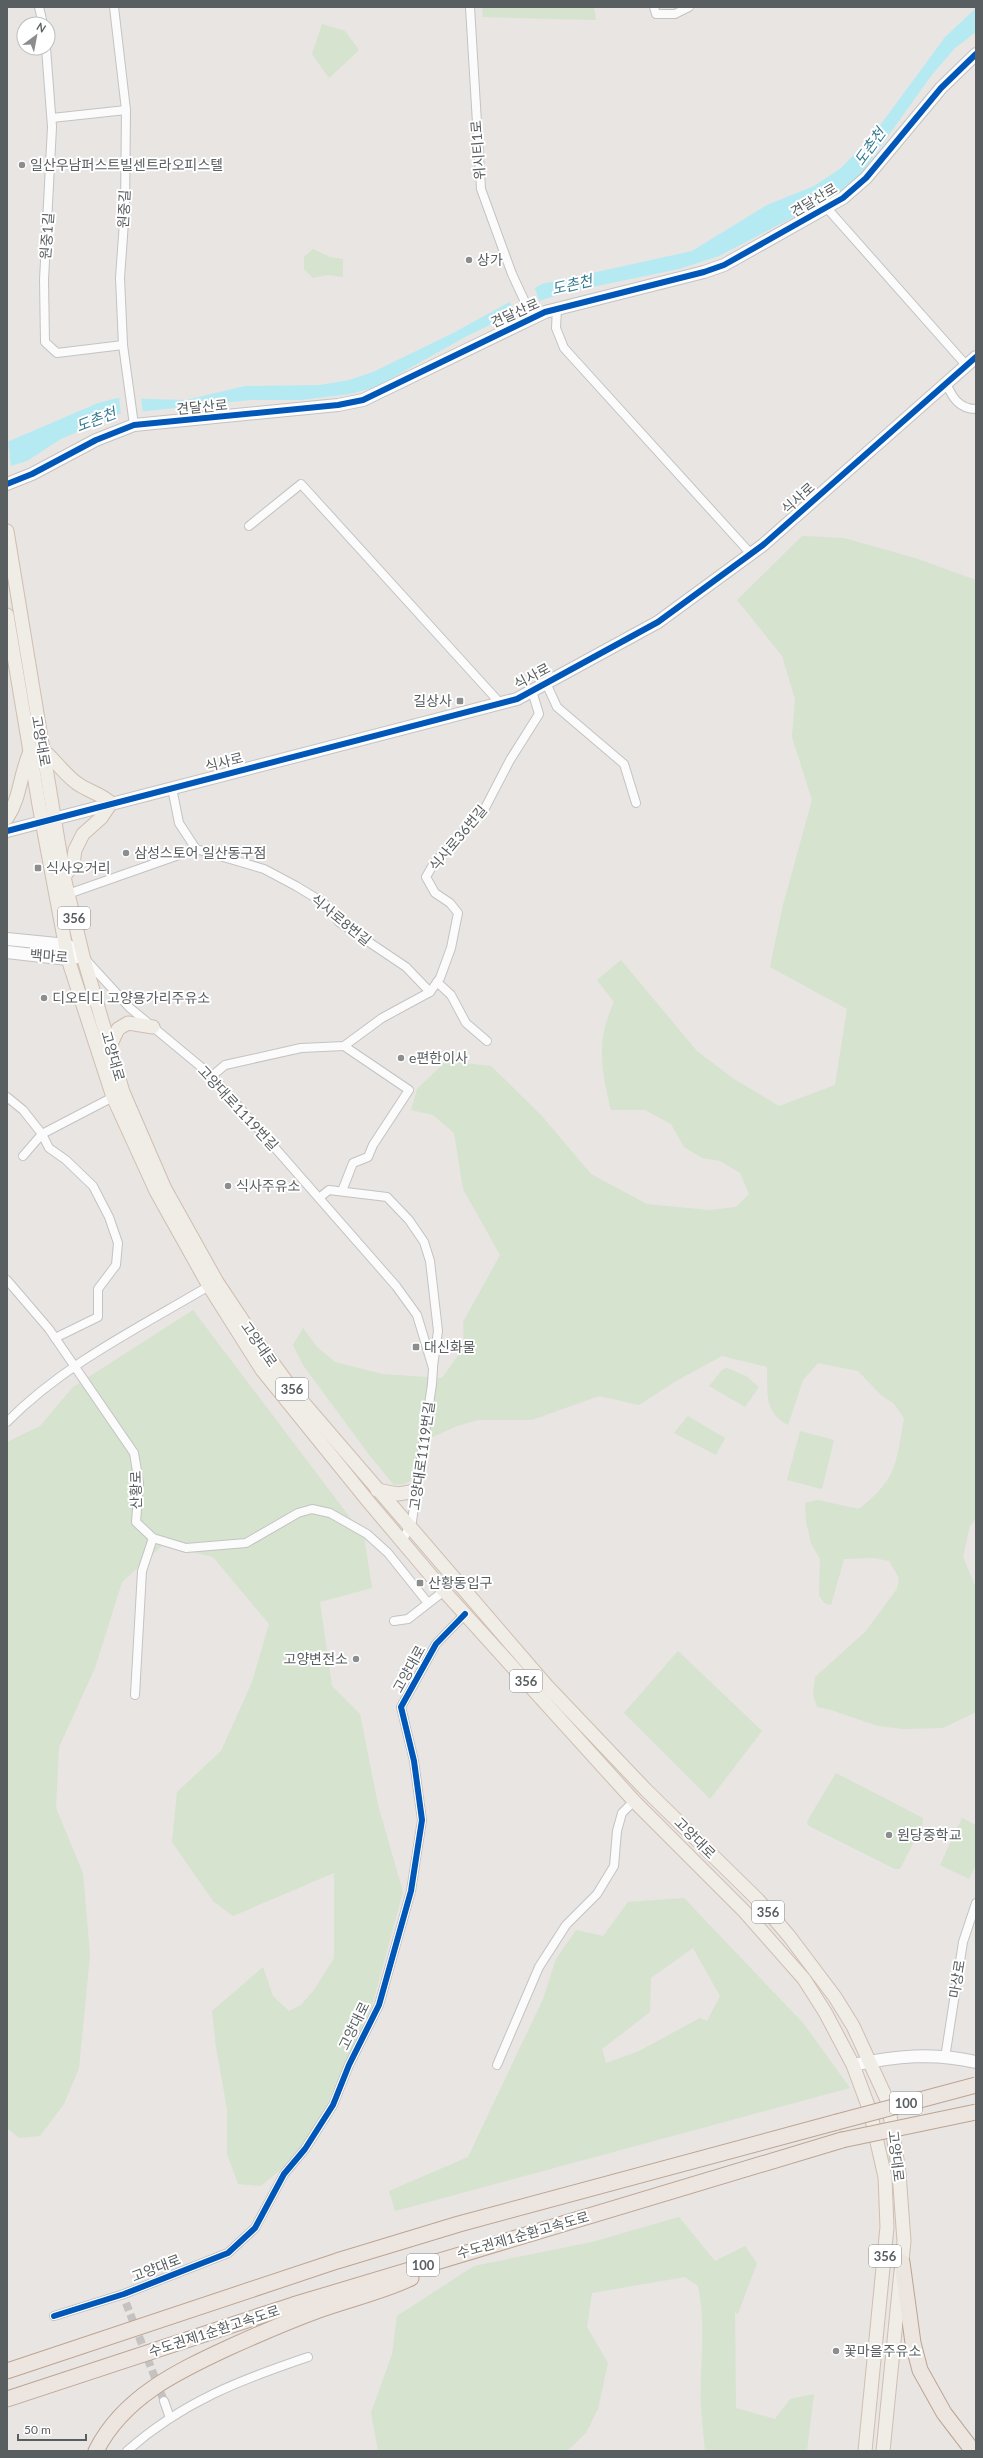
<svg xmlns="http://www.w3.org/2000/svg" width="983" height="2458" font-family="Lato,'Noto Sans KR',sans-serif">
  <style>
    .green { fill: #d6e3ce; fill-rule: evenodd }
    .water { fill: #b6eaf3 }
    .pier { fill: #e8e5e3 }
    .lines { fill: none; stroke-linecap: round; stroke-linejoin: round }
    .street-tunnel { stroke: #c4c3c2; stroke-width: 8; stroke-dasharray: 8 4; stroke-linecap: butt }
    .street-casing { stroke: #c4c3c3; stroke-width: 10 }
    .secondary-casing { stroke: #c4c3c3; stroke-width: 14 }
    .primary-casing { stroke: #cfbeb1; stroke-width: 15 }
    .highway-casing { stroke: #bda492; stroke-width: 17 }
    .street { stroke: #fcfbfb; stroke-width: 8 }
    .secondary { stroke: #fcfbfb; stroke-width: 12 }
    .primary { stroke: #f0ece6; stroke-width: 13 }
    .highway { stroke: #ede6e0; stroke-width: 15 }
    .highway-bridge-casing { stroke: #bda492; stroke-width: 17; stroke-linecap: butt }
    .highway-bridge { stroke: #ede6e0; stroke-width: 15 }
    .cycleway-casing { stroke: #fff; stroke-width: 8 }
    .cycleway { stroke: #0057b8; stroke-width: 6 }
    .poi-dot { fill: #8b8d8e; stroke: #fff; stroke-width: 1.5 }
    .labels { text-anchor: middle; stroke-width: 4; stroke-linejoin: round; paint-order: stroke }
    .shield { fill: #fff; stroke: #8b8e90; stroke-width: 1 }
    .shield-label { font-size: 13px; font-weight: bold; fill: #595e60 }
    .street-label { font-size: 14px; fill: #595e60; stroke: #fff }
    .poi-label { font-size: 14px; fill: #595e60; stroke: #fff; text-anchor: start }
    .water-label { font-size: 15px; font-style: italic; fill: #387c90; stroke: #fff }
  </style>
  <rect width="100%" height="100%" fill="#e8e5e3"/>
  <g class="green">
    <path d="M482,7H594L596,20L483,17Z"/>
    <path d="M322,24L345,31L359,50L329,78L312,54Z"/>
    <path d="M313,249L330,257L343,259V277L328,275L313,278L304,269V257Z"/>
    <path d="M802,536L844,538L915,558L976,580V1519L970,1526L963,1557L976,1588V1712L943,1728L904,1729L878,1726L831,1710L817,1707L813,1695L815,1677L865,1632L897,1589L899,1578L889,1561L874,1558L844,1559L831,1605L824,1603L819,1595L820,1559L811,1543L806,1522L805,1503L818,1500L859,1509C897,1479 896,1464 904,1418L894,1404L880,1394L858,1371L818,1363L803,1380L788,1425C763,1412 768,1392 767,1367L722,1356L676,1381L639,1405L599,1396L532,1420H478L457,1426L424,1441L413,1480L404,1484L394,1485L370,1456L303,1365L293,1345L303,1328L317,1347L335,1362L382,1374L442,1378L464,1347L463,1322L500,1255L463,1189L454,1133L433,1115L411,1110L417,1089L446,1061L491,1066L541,1115L591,1174L647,1204L709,1210L736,1207L749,1194L740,1173L720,1161L702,1158L684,1147L671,1124L645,1110H611C601,1070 596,1040 614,1002L597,980L621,960L697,1051L734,1079L779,1106L835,1085L847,1009L770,967L783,905L812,800L792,737L795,699L782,656L737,600Z"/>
    <path d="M193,1310L364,1536L372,1588L320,1602L332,1686L360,1714L378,1805L403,1892L372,2006L314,2132L279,2171L261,2186L238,2184L227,2154V2109L216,2047L212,2011L263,1967L273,1996L289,2011L301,2005L314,1990L334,1958V1873L233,1916L213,1901L172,1842L177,1792L221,1751L252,1682L269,1624L213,1557L163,1545L122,1582L95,1668L59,1747L56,1808L83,1873L90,1955L79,2068L64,2104L40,2136L19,2138L7,2128V1442L40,1426L73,1387Z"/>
    <path d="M727,1368L746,1376L759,1387L745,1407L709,1386L723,1369Z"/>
    <path d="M688,1416L725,1438L716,1455L674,1433Z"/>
    <path d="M800,1431L834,1440L822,1489L787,1480Z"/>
    <path d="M678,1651L762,1731L710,1799L624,1713Z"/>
    <path d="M836,1773L923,1818L922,1826L900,1869H895L809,1826L807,1823L809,1818Z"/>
    <path d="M962,1818L976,1825V1865L969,1879L940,1865Z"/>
    <path d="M684,1898L804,2024L850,2088L395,2211L389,2191L468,2157L543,1999L556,1959L576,1930L603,1936L628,1902ZM693,1948L720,1996L707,2021L700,2018L639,2051L606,2063L602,2049L650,2012L651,1978Z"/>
    <path d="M679,2217L715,2261L745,2246L757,2263L738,2314L735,2312L736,2408L775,2419L790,2399L814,2394L807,2451H705C704,2437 702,2422 701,2408C699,2367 707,2327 698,2286L685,2277L592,2293L587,2327L608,2363L598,2409L586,2433L567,2451H378L371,2413L392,2354L397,2316L474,2266L592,2242Z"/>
  </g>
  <path class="water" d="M976,8V32L955,48L931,76L861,174L840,193L719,256L679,269L568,292L542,300L467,336L376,387L350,394L301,400H251L119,414L61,439L27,461L7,467V442L98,403L117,398L186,400L245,386L320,385L349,380L373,372L455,332L542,284L692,251L767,205L814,186L841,168L873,135L945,37Z"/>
  <g class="pier">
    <path d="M534,286L540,303L515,314L509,300Z"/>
    <path d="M119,396H141L143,414L121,416Z"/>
    <path d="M8,439L11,468L7,469V440Z"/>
  </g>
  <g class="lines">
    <path class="street-tunnel" d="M126,2303L164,2401"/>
    <defs>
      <g id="street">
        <path d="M39,7L43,24"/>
        <path d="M114,7L126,110L125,208L120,278L123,345L134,425"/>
        <path d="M470,7L481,189L512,274L532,317"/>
        <path d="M654,7L656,14H675L689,7"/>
        <path d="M46,48L52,127L44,280L45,342L57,353L123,345"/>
        <path d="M52,118L126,110"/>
        <path d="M826,207L966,365"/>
        <path d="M557,308L556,328L564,348L751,554"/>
        <path d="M946,383C952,397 959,409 976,409"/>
        <path d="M249,526L301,484L500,703"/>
        <path d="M546,683L557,707L624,764L636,803"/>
        <path d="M172,788L179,823L196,849L264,869L296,886L324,903L339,922L406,967L430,992"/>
        <path d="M68,894L196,849"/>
        <path d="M86,960L130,1008L212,1076L396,1286L417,1315L433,1368L432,1384L412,1521L402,1542"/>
        <path d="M437,982L451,995L466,1023L487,1041"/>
        <path d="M212,1076L225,1065L301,1048L344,1046L382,1018L430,992L440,978L451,948L458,913L450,903L435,893L426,877L434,863L484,810L510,760L539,714L532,691"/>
        <path d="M7,1097L23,1110L42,1134L49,1148L66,1160L93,1186L109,1217L118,1243L116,1265L98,1289V1317L55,1338"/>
        <path d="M23,1156L42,1134L113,1097"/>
        <path d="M342,1191L353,1163L368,1157L373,1145L409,1090L344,1046"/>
        <path d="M319,1198L329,1190L387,1197L409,1220L424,1242L430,1261L438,1331L433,1366"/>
        <path d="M7,1280L49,1329L134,1453L139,1483L136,1522L153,1538L186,1548L246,1543L298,1513L312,1509L330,1513L367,1534L388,1553L428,1603"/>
        <path d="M7,1422C64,1364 140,1327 209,1286"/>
        <path d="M394,1621L408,1619L444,1591"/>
        <path d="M135,1695L142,1571L153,1538"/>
        <path d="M945,2058L963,1942L976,1903"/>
        <path d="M497,2065L539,1967L566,1925L597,1894L614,1866L617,1831L622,1813L634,1801"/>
        <path d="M54,2316L124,2294L228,2253L255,2228L284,2174L305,2149L333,2105L349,2065L379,2005L411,1891L422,1820L414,1761L401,1707L436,1644L465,1614"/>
        <path d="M164,2401L170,2418"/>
        <path d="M127,2451C182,2402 240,2380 308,2357"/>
      </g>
      <g id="secondary">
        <path d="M7,484L32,474L96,440L134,425L338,405L363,400L545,312L704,272L724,265L843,198L866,178L941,88L976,54"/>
        <path d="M7,831L517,699L658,622L763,545L976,357"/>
        <path d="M7,939L67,945L83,956"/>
        <path d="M7,952L68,959L77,957"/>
        <path d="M853,2065C895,2056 934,2052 976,2062"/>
      </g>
      <g id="primary">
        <path d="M7,531L64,877L83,956L123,1092L165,1189L217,1282L253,1336L295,1393L547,1686L646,1790L758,1900L789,1936L835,1997L853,2026L888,2102L899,2173L904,2241L883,2451"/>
        <path d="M7,615L39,805L68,959L113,1097L156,1191L209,1286L262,1370L368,1501L444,1591L634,1801L744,1911L804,1979L825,2012L853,2065L870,2111L885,2177L887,2227L865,2451"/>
        <path d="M41,748C53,758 62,771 74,781C86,791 98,792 111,803L101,818L83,834L75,850L73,864L64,877"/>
        <path d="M7,818C21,797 20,773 30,752"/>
        <path d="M110,1046L118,1029L128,1023L153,1027"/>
        <path d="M377,1490L398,1494L416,1491"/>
      </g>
      <g id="highway">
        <path d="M902,2262L913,2343L920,2370L944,2413L973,2451"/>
        <path d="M7,2371L337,2261L459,2224L837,2122"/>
        <path d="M7,2399L293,2305L842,2140"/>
        <path d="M96,2451C123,2397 178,2371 230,2347C259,2334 289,2321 319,2310C349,2299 382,2292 411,2278"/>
      </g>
    </defs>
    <use href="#street" class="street-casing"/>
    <use href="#secondary" class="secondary-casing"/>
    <use href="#primary" class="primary-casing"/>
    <use href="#highway" class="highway-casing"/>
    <use href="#street" class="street"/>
    <use href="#secondary" class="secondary"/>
    <use href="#primary" class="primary"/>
    <use href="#highway" class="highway"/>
    <defs>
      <g id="highway-bridge">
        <path d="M837,2122L976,2085"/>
        <path d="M842,2140L976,2112"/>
      </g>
    </defs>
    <use href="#highway-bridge" class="highway-bridge-casing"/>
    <use href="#highway-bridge" class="highway-bridge"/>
    <defs>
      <g id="cycleway">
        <path d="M7,484L32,474L96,440L134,425L338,405L363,400L545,312L704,272L724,265L843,198L866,178L941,88L976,54"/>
        <path d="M7,831L517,699L658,622L763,545L976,357"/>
        <path d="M54,2316L124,2294L228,2253L255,2228L284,2174L305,2149L333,2105L349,2065L379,2005L411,1891L422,1820L414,1761L401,1707L436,1644L465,1614"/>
      </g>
    </defs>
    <use href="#cycleway" class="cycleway-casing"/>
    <use href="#cycleway" class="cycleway"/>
  </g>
  <g class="poi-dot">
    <circle cx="22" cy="165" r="4"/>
    <circle cx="469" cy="260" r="4"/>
    <rect x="456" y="697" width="8" height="8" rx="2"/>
    <circle cx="126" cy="853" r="4"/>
    <rect x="34" y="864" width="8" height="8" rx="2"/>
    <circle cx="44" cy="998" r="4"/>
    <circle cx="401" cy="1058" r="4"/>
    <circle cx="228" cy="1186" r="4"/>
    <rect x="412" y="1343" width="8" height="8" rx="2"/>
    <rect x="416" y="1579" width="8" height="8" rx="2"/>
    <circle cx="356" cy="1659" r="4"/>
    <circle cx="889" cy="1835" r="4"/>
    <circle cx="836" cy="2351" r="4"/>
  </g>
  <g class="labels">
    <g class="shield">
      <rect x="58" y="907" width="32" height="22" rx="3"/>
      <rect x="276" y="1378" width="32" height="22" rx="3"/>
      <rect x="510" y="1670" width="32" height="22" rx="3"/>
      <rect x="752" y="1901" width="32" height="22" rx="3"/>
      <rect x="890" y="2092" width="32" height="22" rx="3"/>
      <rect x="869" y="2245" width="32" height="22" rx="3"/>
      <rect x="407" y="2254" width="32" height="22" rx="3"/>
    </g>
    <g class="shield-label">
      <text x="74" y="923">356</text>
      <text x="292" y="1394">356</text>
      <text x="526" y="1686">356</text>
      <text x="768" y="1917">356</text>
      <text x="906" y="2108">100</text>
      <text x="885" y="2261">356</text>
      <text x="423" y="2270">100</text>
    </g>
    <g class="street-label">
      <text transform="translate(478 150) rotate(-94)" y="5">위시티1로</text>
      <text transform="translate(814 200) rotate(-31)" y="5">견달산로</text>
      <text transform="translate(124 209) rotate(-87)" y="5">원중길</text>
      <text transform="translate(47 236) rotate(-86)" y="5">원중1길</text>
      <text transform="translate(515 313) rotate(-24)" y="5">견달산로</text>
      <text transform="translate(202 407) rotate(-5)" y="5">견달산로</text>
      <text transform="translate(798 498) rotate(-42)" y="5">식사로</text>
      <text transform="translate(532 676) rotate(-28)" y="5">식사로</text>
      <text transform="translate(41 741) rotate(80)" y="5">고양대로</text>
      <text transform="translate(224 762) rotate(-14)" y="5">식사로</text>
      <text transform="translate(458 838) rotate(-50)" y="5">식사로36번길</text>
      <text transform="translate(341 920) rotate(39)" y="5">식사로8번길</text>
      <text transform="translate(49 956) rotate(4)" y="5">백마로</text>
      <text transform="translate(113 1056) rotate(74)" y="5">고양대로</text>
      <text transform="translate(238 1108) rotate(47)" y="5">고양대로1119번길</text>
      <text transform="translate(259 1344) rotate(55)" y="5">고양대로</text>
      <text transform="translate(422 1456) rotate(-82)" y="5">고양대로1119번길</text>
      <text transform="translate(136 1490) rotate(-91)" y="5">산황로</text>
      <text transform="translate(409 1669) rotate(-61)" y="5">고양대로</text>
      <text transform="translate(695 1838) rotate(45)" y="5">고양대로</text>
      <text transform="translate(957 1979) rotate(-81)" y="5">마상로</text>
      <text transform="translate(354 2026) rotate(-64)" y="5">고양대로</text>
      <text transform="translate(896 2156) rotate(83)" y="5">고양대로</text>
      <text transform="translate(523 2235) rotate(-16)" y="5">수도권제1순환고속도로</text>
      <text transform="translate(156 2268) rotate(-21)" y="5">고양대로</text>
      <text transform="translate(214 2331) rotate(-18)" y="5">수도권제1순환고속도로</text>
    </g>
    <g class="poi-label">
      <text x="30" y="170">일산우남퍼스트빌센트라오피스텔</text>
      <text x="477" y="265">상가</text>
      <text x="452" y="706" text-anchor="end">길상사</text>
      <text x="134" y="858">삼성스토어 일산동구점</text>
      <text x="46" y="873">식사오거리</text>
      <text x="52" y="1003">디오티디 고양용가리주유소</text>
      <text x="409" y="1063">e편한이사</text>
      <text x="236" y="1191">식사주유소</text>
      <text x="424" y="1352">대신화물</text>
      <text x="428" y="1588">산황동입구</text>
      <text x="348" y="1664" text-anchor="end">고양변전소</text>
      <text x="897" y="1840">원당중학교</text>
      <text x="844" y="2356">꽃마을주유소</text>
    </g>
    <g class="water-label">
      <text transform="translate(870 147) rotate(-54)" y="5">도촌천</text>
      <text transform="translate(572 285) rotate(-13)" y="5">도촌천</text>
      <text transform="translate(96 420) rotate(-21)" y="5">도촌천</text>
    </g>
  </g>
  <rect width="983" height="2458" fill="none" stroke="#595e60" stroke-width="16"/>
  <g transform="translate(36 36) rotate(32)"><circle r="19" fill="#ffffff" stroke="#bdbfbf"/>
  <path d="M0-3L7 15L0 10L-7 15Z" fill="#8b8d8e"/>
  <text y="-6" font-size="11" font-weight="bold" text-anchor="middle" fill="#595e60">N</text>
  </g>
  <path d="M18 2434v6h68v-6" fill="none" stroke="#595e60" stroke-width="2"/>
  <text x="24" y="2434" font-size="12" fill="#595e60" stroke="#ffffff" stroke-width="3" paint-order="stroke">50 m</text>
</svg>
